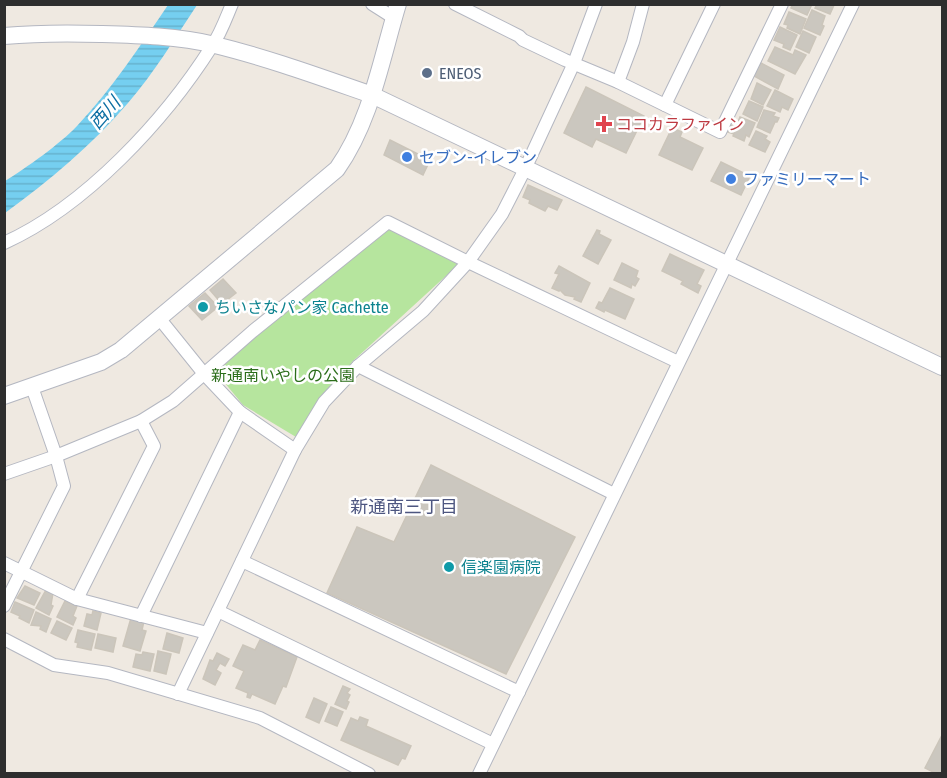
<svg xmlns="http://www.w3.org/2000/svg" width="947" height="778" font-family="'Fira Sans Condensed','Noto Sans JP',sans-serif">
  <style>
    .park { fill: #b6e59e }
    .water { fill: url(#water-rules) }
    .building { fill: #cbc7bf; stroke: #cbc5ba; stroke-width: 1.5 }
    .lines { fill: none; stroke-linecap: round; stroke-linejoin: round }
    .street-casing { stroke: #b4b7c1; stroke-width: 14 }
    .secondary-casing { stroke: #b4b7c1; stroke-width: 18 }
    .street { stroke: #fff; stroke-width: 12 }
    .secondary { stroke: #fff; stroke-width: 16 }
    .service-dot { fill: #5c6f8a; stroke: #fff; stroke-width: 2 }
    .health-dot { fill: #e0444e; stroke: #fff; stroke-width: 2 }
    .shop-dot { fill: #3f7fe0; stroke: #fff; stroke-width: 2 }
    .culture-dot { fill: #0f9aa8; stroke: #fff; stroke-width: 2 }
    .labels { text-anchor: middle; stroke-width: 5; stroke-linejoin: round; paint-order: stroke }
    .service-label { font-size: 16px; fill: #4e5e75; stroke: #fff; text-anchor: start }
    .health-label { font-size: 16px; fill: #be3a42; stroke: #fff; text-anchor: start }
    .shop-label { font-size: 16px; fill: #366cbe; stroke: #fff; text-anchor: start }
    .culture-label { font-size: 16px; fill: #0d838f; stroke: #fff; text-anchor: start }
    .park-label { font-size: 16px; fill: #2c6e1b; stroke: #fff }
    .water-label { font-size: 18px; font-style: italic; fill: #0d6fa3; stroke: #fff }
    .neighbourhood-label { font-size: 18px; fill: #4d5680; stroke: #fff }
  </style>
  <defs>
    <pattern id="water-rules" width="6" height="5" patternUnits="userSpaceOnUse" patternTransform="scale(1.5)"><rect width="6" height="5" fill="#75cff0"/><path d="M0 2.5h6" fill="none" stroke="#66b2ce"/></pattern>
  </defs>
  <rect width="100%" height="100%" fill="#efe9e1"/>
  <path class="park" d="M388,226L460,263L353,361L296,437L243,405L215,371Z"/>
  <path class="water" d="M168,5H197C175,38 154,73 128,103C92,145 49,181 5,213V181C26,168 60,144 77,126C112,89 140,46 168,5Z"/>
  <g class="building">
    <path d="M793,4H812L807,15L791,8Z"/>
    <path d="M817,4H834V5L830,14L815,8Z"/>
    <path d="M812,10L825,16L822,25L824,26L820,35L804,28Z"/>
    <path d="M789,12L806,19L800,34L787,28L788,25L784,24Z"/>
    <path d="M780,27L797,35L790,50L783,47L784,44L774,40Z"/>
    <path d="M803,31L816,37L809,53L796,47Z"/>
    <path d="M775,47L793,55L795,50L806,55L795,74L768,61Z"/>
    <path d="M761,63L784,75L778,89L754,76Z"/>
    <path d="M757,83L771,90L763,105L751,99Z"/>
    <path d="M586,87L644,116L626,153L596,139L592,147L564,133Z"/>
    <path d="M775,90L793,99L788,110L782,107L780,112L767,106Z"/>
    <path d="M749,101L763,107L757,121L743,114Z"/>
    <path d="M764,110L775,113L773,116L779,118L777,122H775L770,133L757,127Z"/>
    <path d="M740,117L755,123L749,137L746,135L744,141L733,136L734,134L728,132L731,125L736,127Z"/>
    <path d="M672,128L682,132L680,137L703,148L692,170L659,155Z"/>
    <path d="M756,131L767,136L765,139L770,142L765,152L749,145Z"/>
    <path d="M390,140L430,160L423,175L384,155Z"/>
    <path d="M721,162L750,176L741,195L711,181Z"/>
    <path d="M528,185L562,200L557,210L548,206L545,211L529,203L530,200L523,197Z"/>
    <path d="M597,230L600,231L599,234L611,240L598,264L583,256Z"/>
    <path d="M670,254L704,270L697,284L701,286L698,293L681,284L683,281L662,271Z"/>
    <path d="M622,263L638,271L636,277L639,279L635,286L632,284L631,288L614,280Z"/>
    <path d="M559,266L590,283L581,302L574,299L575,297L565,295L560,290L559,291L552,288L559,274L555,273Z"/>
    <path d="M223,279L236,293L222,304L210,290Z"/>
    <path d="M610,288L634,299L625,319L605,310L604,312L596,308L599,302L602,303Z"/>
    <path d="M205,293L218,307L202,320L189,306Z"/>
    <path d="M431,465L575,537L506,674L327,593L357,527L394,542Z"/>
    <path d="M25,586L40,593L34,605L17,598Z"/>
    <path d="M46,590L53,593L51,605L53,606L49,615L36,608Z"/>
    <path d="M65,601L77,606L73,616L76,618L73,625L57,617Z"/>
    <path d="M15,602L34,610L29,623L19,618L20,616L11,612Z"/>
    <path d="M93,611L101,613L97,630L84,626L87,614L92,615Z"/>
    <path d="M36,612L51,619L46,632L40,629L41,626L31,625Z"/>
    <path d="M131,618L144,621L142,630L146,631L140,651L123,646Z"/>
    <path d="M57,621L72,628L66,640L51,633Z"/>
    <path d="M78,630L95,634L91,650L77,647L78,643L75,642Z"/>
    <path d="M167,633L183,638L179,653L163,649Z"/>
    <path d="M98,634L116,638L113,652L95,648Z"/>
    <path d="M260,640L297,657L286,687L283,686L275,704L252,694L250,698L247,697L248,693L236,688L244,671L233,666L243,645L255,650Z"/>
    <path d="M158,651L171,654L166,674L154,671Z"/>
    <path d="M143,652L154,654L150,671L133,667L136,654L142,655Z"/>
    <path d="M217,653L229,659L225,666L220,663L216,670L221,673L215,685L203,679L210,660L213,661Z"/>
    <path d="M343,686L350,689L347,693L350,695L347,701L349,702L346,709L335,704Z"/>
    <path d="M314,698L327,704L319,723L306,717Z"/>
    <path d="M331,707L343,712L337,726L325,721Z"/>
    <path d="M360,717L368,720L366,726L411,746L405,759L402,758L398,765L341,740L351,718L358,721Z"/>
    <path d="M942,735V774H937L925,768Z"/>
  </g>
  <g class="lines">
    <defs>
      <g id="street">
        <path d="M372,4L394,18"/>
        <path d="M455,4L519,36L523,40L565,60L618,82L720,132L782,4"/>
        <path d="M618,82L633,42L643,4"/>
        <path d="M665,105L714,4"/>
        <path d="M4,243C86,206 165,120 212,46C221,33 226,18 232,4"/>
        <path d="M159,318L205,375L240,412L295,450"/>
        <path d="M358,366L614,494"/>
        <path d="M4,474L56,456L141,421L173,401L253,331L388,222L468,262L678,362"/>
        <path d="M242,561L519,692"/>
        <path d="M4,563L77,599L207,633"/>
        <path d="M77,599L154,446L141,421"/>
        <path d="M4,606L64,486L56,456L32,387"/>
        <path d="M218,611L493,744"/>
        <path d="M141,616L240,412"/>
        <path d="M4,639L54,665L108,673L260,718L369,774"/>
        <path d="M178,694L295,450L324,402L358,366L423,311L468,262L502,214L525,169L574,63L596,4"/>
        <path d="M479,774L853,4"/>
      </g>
      <g id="secondary">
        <path d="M4,36C37,33 68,33 101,34C138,35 178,36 215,45C268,58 320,77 372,95L942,367"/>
        <path d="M4,396L101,362L121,350L337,169C371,121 381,60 398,4"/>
      </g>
    </defs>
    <use href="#street" class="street-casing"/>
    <use href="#secondary" class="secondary-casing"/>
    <use href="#street" class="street"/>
    <use href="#secondary" class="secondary"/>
  </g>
  <circle class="service-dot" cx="427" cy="73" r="6"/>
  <path class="health-dot" d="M601 115h6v6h6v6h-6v6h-6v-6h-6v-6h6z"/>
  <g class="shop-dot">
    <circle cx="407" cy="157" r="6"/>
    <circle cx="731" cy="179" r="6"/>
  </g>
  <g class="culture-dot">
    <circle cx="203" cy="307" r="6"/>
    <circle cx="449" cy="567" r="6"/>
  </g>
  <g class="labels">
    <g class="service-label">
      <text x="439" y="79">ENEOS</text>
    </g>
    <g class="health-label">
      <text x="616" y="130">ココカラファイン</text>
    </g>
    <g class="shop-label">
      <text x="419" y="163">セブン-イレブン</text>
      <text x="743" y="185">ファミリーマート</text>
    </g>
    <g class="culture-label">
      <text x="215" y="313">ちいさなパン家 Cachette</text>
      <text x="461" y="573">信楽園病院</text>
    </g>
    <g class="park-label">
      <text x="283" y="381">新通南いやしの公園</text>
    </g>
    <g class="water-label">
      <text transform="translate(105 113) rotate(-49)" y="6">西川</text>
    </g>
    <g class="neighbourhood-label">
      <text x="404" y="513">新通南三丁目</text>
    </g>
  </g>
  <rect width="947" height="778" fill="none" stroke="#2e2e2e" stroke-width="12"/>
</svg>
